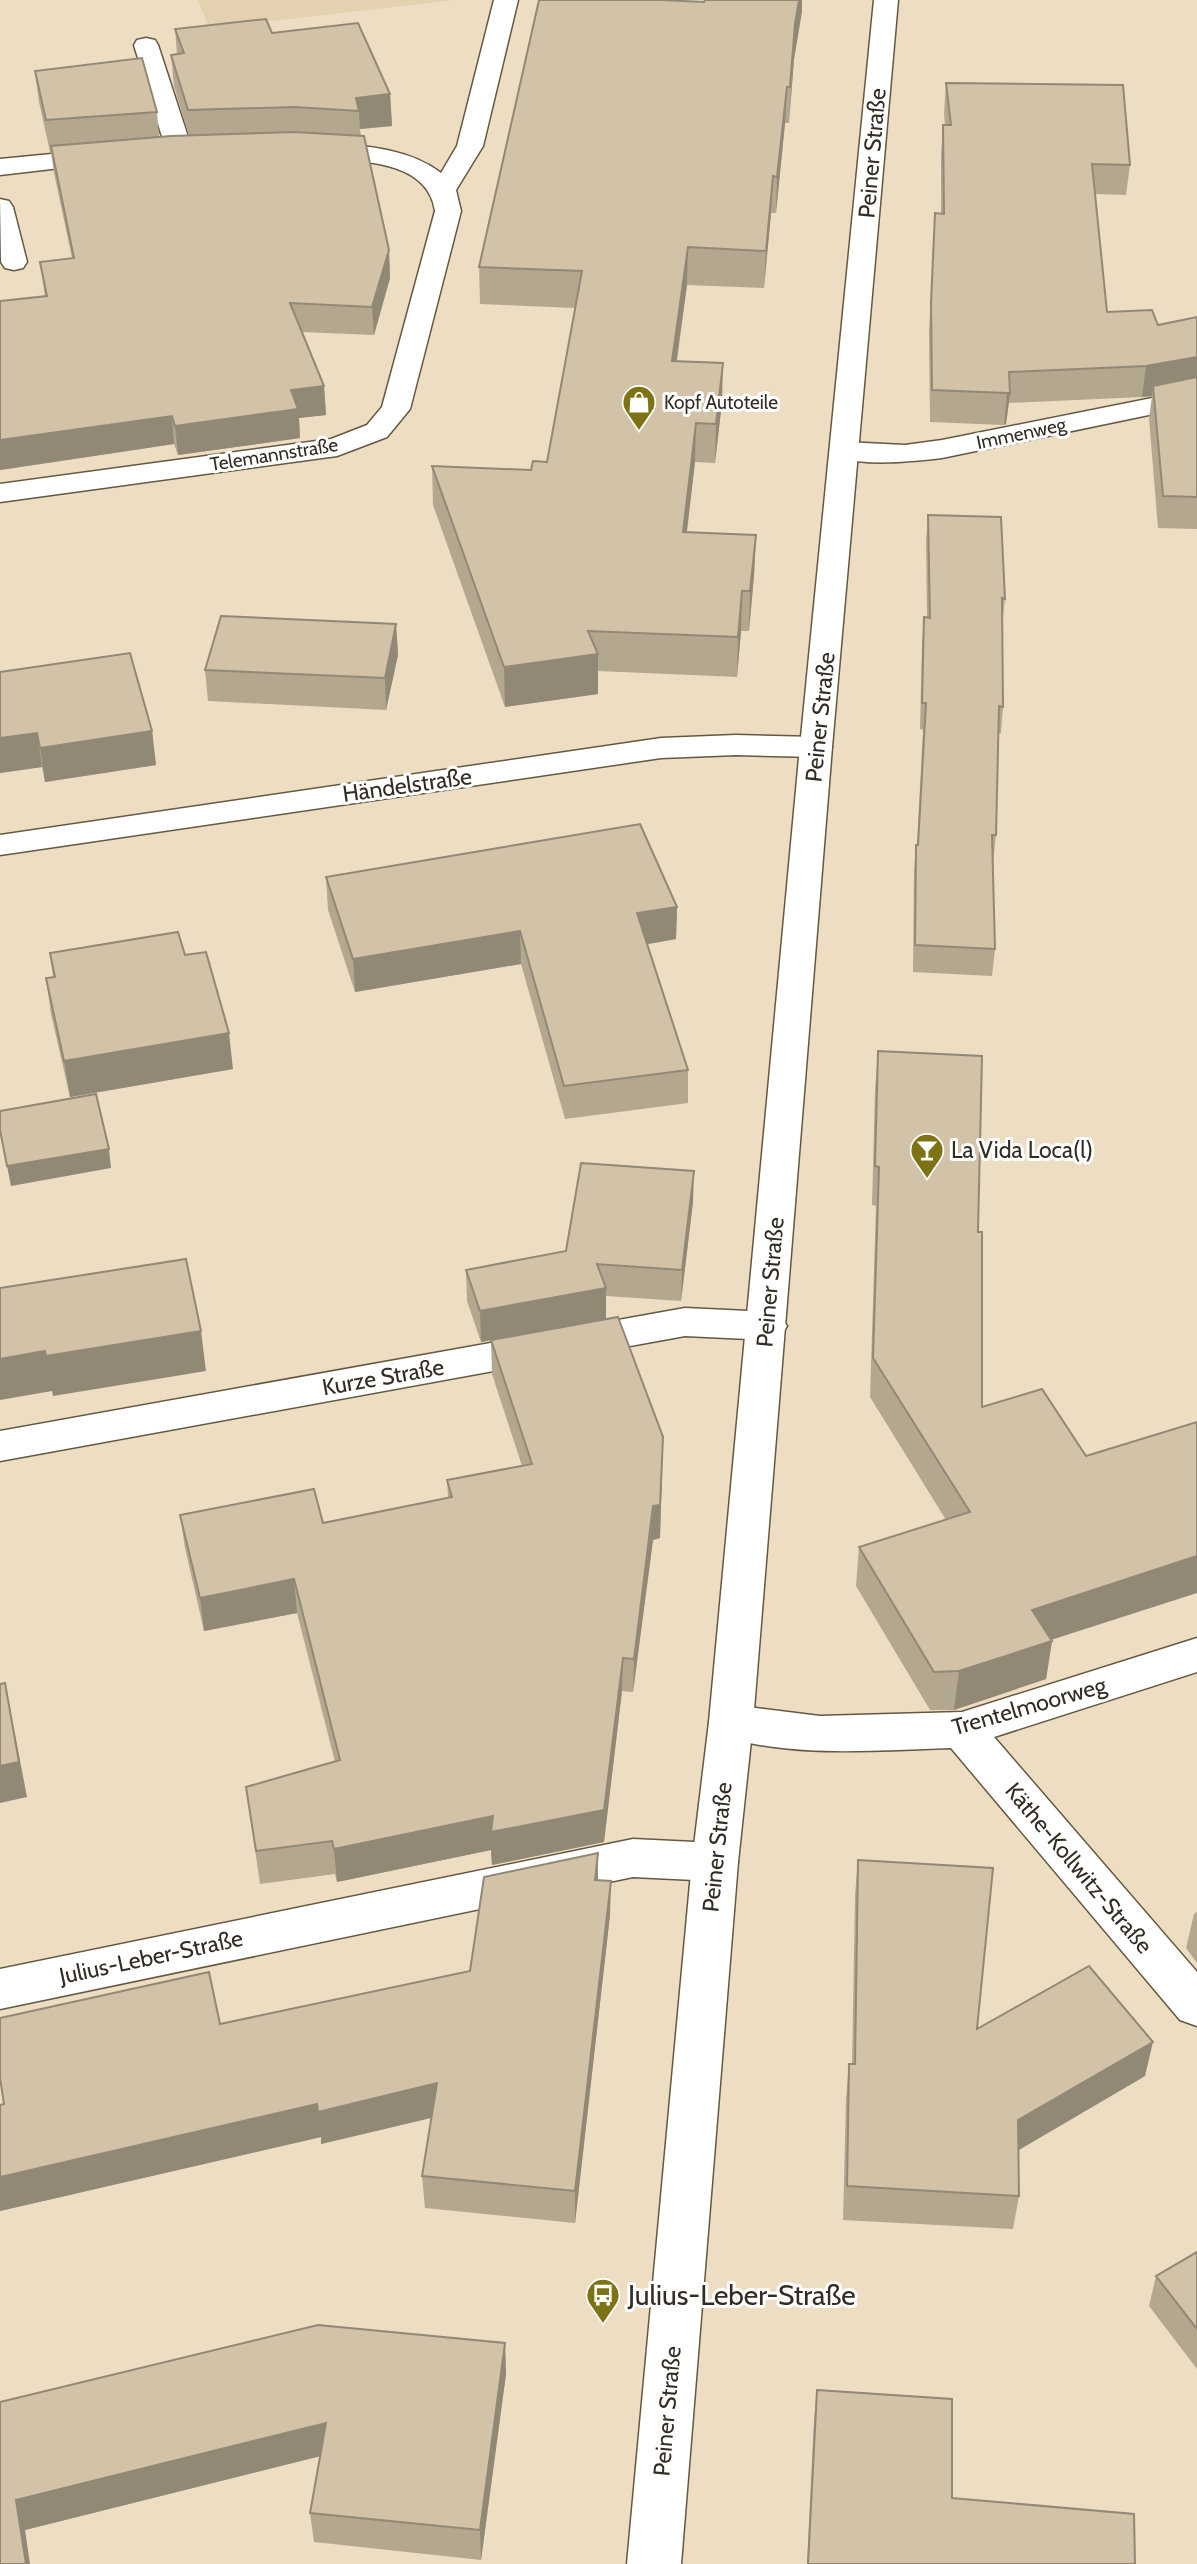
<svg xmlns="http://www.w3.org/2000/svg" width="1197" height="2564" font-family="Cabin,sans-serif">
  <style>
    .built { fill: #e3d1b0 }
    .lines { fill: none; stroke-linecap: round; stroke-linejoin: round }
    .minor-casing { stroke: #655841; stroke-width: 3 }
    .primary-casing { stroke: #655841; stroke-width: 3 }
    .minor { fill: #fff; fill-rule: evenodd }
    .primary { fill: #fff; fill-rule: evenodd }
    .wall { fill: #b4a790 }
    .shaded-wall { fill: #928876 }
    .building { fill: #d1c2a8; stroke: #928876; stroke-width: 2 }
    .labels { text-anchor: middle; stroke-width: 6; stroke-linejoin: round; paint-order: stroke }
    .far-poi-label { font-size: 19px; fill: #322c22; stroke: #fff; text-anchor: start }
    .far-street-label { font-size: 19px; fill: #322c22; stroke: #fff }
    .street-label { font-size: 23px; fill: #322c22; stroke: #fff }
    .poi-label { font-size: 23px; fill: #322c22; stroke: #fff; text-anchor: start }
    .near-poi-label { font-size: 28px; fill: #322c22; stroke: #fff; text-anchor: start }
  </style>
  <rect width="100%" height="100%" fill="#eddec3"/>
  <path class="built" d="M198,0H455L209,28Z"/>
  <g class="lines">
    <defs>
      <g id="minor">
        <path d="M494,0H518L483,146L456,190L461,211L410,409L387,437L337,456L0,502V484L331,439L367,425L382,407L435,211C428,159 357,161 317,158L308,155L304,150L308,145L317,142C359,146 406,146 441,173L457,146Z"/>
        <path d="M146,38L155,40L158,45L189,140L182,158L173,161L164,158L160,153L163,140L134,45L137,40Z"/>
        <path d="M103,149L112,152L116,157L112,162L0,175V159Z"/>
        <path d="M0,199L9,201L13,207L27,262L23,268L14,270L5,268L1,262Z"/>
        <path d="M1197,389V405L942,458C907,462 869,466 834,457L830,451L834,445L844,442L905,445L942,440Z"/>
        <path d="M736,735L816,737L827,740L832,747L827,754L816,757L736,755L661,758L0,855V835L661,738Z"/>
        <path d="M685,1308L767,1312L781,1316L787,1326L781,1336L767,1340L685,1336L0,1461V1431Z"/>
        <path d="M1197,1638V1672L994,1737L1197,1972V2026L1180,2020L951,1748C874,1750 790,1759 716,1734L709,1722L716,1710L731,1705L820,1716L962,1712Z"/>
        <path d="M633,1839L715,1843L731,1849L738,1862L731,1875L715,1881L633,1877L0,2009V1969Z"/>
      </g>
      <path id="primary" d="M874,0H898L832,747L753,1722L738,1862L681,2564H627L692,1862L709,1722L800,747Z"/>
    </defs>
    <use href="#minor" class="minor-casing"/>
    <use href="#primary" class="primary-casing"/>
    <use href="#minor" class="minor"/>
    <use href="#primary" class="primary"/>
  </g>
  <g class="wall">
    <path d="M705,0H802V11L794,59L789,123H785L776,213H771L764,288L687,285L677,361L722,402L715,463L695,462L687,532L756,535L754,575L749,631H741L737,677L598,671V694L505,707L433,505L432,466L531,470L547,462L575,308L480,304L479,267L704,2Z"/>
    <path d="M175,29L272,33L390,94L392,126L360,129L361,136L389,250L390,278L374,335L302,332L324,386L326,415L299,418L300,438L178,455L174,444L0,470V301L45,297L40,262L72,258L54,173L51,152H50L39,102L35,71L157,112L159,137L189,136L174,86L171,55L177,54Z"/>
    <path d="M946,83L1130,165L1126,195L1095,194L1107,312L1158,325L1197,317V529L1158,528L1149,418L1152,396L1142,397L1009,403L1006,424L1004,425L930,422L929,334L933,244L935,213L941,214V155L943,125H945L944,113Z"/>
    <path d="M928,515L1005,599L1002,625L1003,707L1001,733H999L996,835L993,862L995,949L992,976L913,972L914,872L916,845H917L923,730L920,729L922,644L924,617L927,618L926,541Z"/>
    <path d="M396,624L398,655L386,710L208,701L205,670Z"/>
    <path d="M0,672L152,731L156,765L45,782L42,767L0,773Z"/>
    <path d="M326,877L677,907L676,939L648,944L688,1070V1103L565,1119L521,964L355,992L328,910Z"/>
    <path d="M50,953L185,955L233,1069L70,1097L51,1014L46,978L53,977Z"/>
    <path d="M878,1051L978,1232L982,1407L1052,1641L1046,1679L954,1710H930L856,1586L859,1547L946,1520L870,1397L876,1206L872,1205L875,1090Z"/>
    <path d="M693,1202L681,1301L606,1296V1319L662,1471L660,1538L653,1540L633,1692L622,1691L604,1842L492,1865L491,1850L337,1882L335,1874L260,1884L246,1787L335,1762L297,1613L204,1631L185,1548L180,1515L323,1523L448,1498L447,1480L522,1466L492,1374L491,1340L481,1342L467,1301L466,1270L566,1251Z"/>
    <path d="M858,1860L977,2029L1145,2076L1018,2150L1019,2196L1013,2229L843,2220L846,2098L849,2064H852L855,1895Z"/>
    <path d="M598,1880L610,1915L575,2223L425,2208L422,2176L431,2118L321,2144V2137L0,2211V2105L220,2024L470,1971Z"/>
    <path d="M1197,1912V1963L1186,1948L1194,1914Z"/>
    <path d="M1197,2252V2369L1149,2306L1156,2276Z"/>
    <path d="M505,2343L506,2374L481,2560L314,2542L310,2513L320,2456L25,2530L0,2402Z"/>
    <path d="M817,2390L952,2498L1135,2564H807L814,2419Z"/>
  </g>
  <g class="shaded-wall">
    <path d="M799,0H802V11L794,59L789,123L795,24Z"/>
    <path d="M787,87L785,123L776,213L777,177Z"/>
    <path d="M390,94L392,126L360,129L359,111L356,98Z"/>
    <path d="M773,176L771,213L764,288L766,251Z"/>
    <path d="M688,247L687,285L671,399L672,361Z"/>
    <path d="M389,250L390,278L374,335L372,307Z"/>
    <path d="M1197,357V387L1153,386L1152,396L1142,397L1146,366Z"/>
    <path d="M723,363L722,402L715,463L716,424Z"/>
    <path d="M324,386L326,415L299,418L300,438L178,455L175,426L291,390Z"/>
    <path d="M1007,393H1010L1006,424L1004,425Z"/>
    <path d="M172,416L174,444L0,470V440Z"/>
    <path d="M696,423L695,462L682,571L683,532Z"/>
    <path d="M756,535L754,575L749,631L750,591Z"/>
    <path d="M742,591L741,631L737,677L738,637Z"/>
    <path d="M396,624L398,655L386,710L385,678Z"/>
    <path d="M598,654V694L505,707L504,667Z"/>
    <path d="M152,731L156,765L45,782L40,748Z"/>
    <path d="M37,733L42,767L0,773V738Z"/>
    <path d="M677,907L676,939L637,946V913Z"/>
    <path d="M520,931L521,964L355,992L353,959Z"/>
    <path d="M229,1033L233,1069L70,1097L64,1061Z"/>
    <path d="M109,1149L111,1168L11,1186L7,1166Z"/>
    <path d="M694,1171L693,1202L681,1301L682,1270Z"/>
    <path d="M606,1288V1320L481,1342L480,1311Z"/>
    <path d="M201,1331L206,1371L53,1396L52,1391L0,1400V1359L45,1351Z"/>
    <path d="M663,1437L660,1538L653,1540L633,1692L634,1659Z"/>
    <path d="M1197,1556V1593L1026,1648L1032,1610Z"/>
    <path d="M294,1579L297,1613L204,1631L200,1598Z"/>
    <path d="M1052,1641L1046,1679L954,1710L959,1671Z"/>
    <path d="M623,1658L622,1691L604,1842L492,1865L491,1850L337,1882L334,1849Z"/>
    <path d="M5,1683L27,1797L0,1803V1766Z"/>
    <path d="M598,1853V1887L595,1880Z"/>
    <path d="M611,1881L610,1915L575,2223V2191Z"/>
    <path d="M1153,2042L1145,2076L1012,2154L1018,2120Z"/>
    <path d="M437,2083L439,2116L321,2144V2137L0,2211V2177L317,2104Z"/>
    <path d="M505,2343L506,2374L481,2560L480,2530Z"/>
    <path d="M326,2423L329,2454L25,2530L30,2564H26L16,2500Z"/>
  </g>
  <g class="building">
    <path d="M539,0H662L704,2L705,0H799L795,24L790,87H787L777,177L773,176L766,251L688,247L672,361L723,363L716,424L696,423L683,532L756,535L750,591H742L738,637L588,631L598,654L504,667L432,466L531,470L533,461L547,462L582,271L479,267Z"/>
    <path d="M266,19L272,33L358,23L390,94L356,98L359,111L294,107L188,110L171,55L184,53L175,29Z"/>
    <path d="M142,58L157,112L46,120L35,71Z"/>
    <path d="M946,83L1123,85L1130,165L1092,164L1107,312L1152,310L1158,325L1197,317V357L1146,366L1009,372L1010,393H1007L932,390L931,303L935,213L944,214L943,125H951Z"/>
    <path d="M294,132L364,136L389,250L372,307L290,303L324,386L291,390L298,409L175,426L172,416L0,440V301L47,296L40,262L74,258L51,146L171,136Z"/>
    <path d="M1197,377V497L1163,496L1153,386Z"/>
    <path d="M928,515L1001,517L1005,599L1002,598L1003,707L999,706L996,835H992L995,949L915,945L916,845H918L926,703H922L924,617L930,618Z"/>
    <path d="M221,616L396,624L385,678L205,670Z"/>
    <path d="M130,653L152,731L40,748L37,733L0,738V672Z"/>
    <path d="M640,824L677,907L637,913L688,1070L564,1086L520,931L353,959L326,877Z"/>
    <path d="M178,932L185,955L206,952L229,1033L64,1061L46,978L55,977L50,953Z"/>
    <path d="M878,1051L982,1056L978,1232H982V1407L1042,1389L1086,1456L1197,1422V1556L1032,1610L1052,1641L959,1671L934,1672L859,1547L970,1512L873,1358L879,1167L875,1166Z"/>
    <path d="M96,1094L109,1149L7,1166L0,1130V1111Z"/>
    <path d="M581,1163L694,1171L682,1270L597,1264L606,1288L480,1311L466,1270L566,1251Z"/>
    <path d="M186,1259L201,1331L46,1356L45,1351L0,1359V1288Z"/>
    <path d="M618,1317L663,1437L660,1505L653,1506L634,1659L623,1658L604,1810L491,1832L493,1816L334,1849L332,1841L256,1851L246,1787L340,1760L294,1579L200,1598L180,1515L314,1489L323,1523L452,1497L447,1480L532,1464L491,1340Z"/>
    <path d="M5,1683L19,1762L0,1766V1684Z"/>
    <path d="M598,1853L595,1880L611,1881L575,2191L422,2176L437,2083L318,2112L317,2104L0,2177V2105L4,2104L0,2078V2018L209,1972L220,2024L470,1971L484,1877Z"/>
    <path d="M858,1860L993,1868L977,2029L1089,1966L1153,2042L1018,2120L1019,2196L847,2186L849,2064H855Z"/>
    <path d="M1197,2252V2329L1156,2276Z"/>
    <path d="M318,2325L505,2343L480,2530L310,2513L326,2423L16,2500L26,2564H0V2402Z"/>
    <path d="M817,2390L952,2399V2498L1134,2514L1135,2564H808Z"/>
  </g>
  <defs>
    <symbol id="shop-pin" viewBox="-11 -11 22 30"><path d="M0 17L-7.5 6A9.5 9.5 0 1 1 7.5 6Z" fill="#7d7314" stroke="#fff"/><path d="M-5-2.5h2.3a2.7 3.5 0 0 1 5.4 0H5L5.5 6h-11ZM-1.5-2.5h3a1.5 2.3 0 0 0-3 0Z" fill="#fff"/></symbol>
    <symbol id="bar-pin" viewBox="-11 -11 22 30"><path d="M0 17L-7.5 6A9.5 9.5 0 1 1 7.5 6Z" fill="#7d7314" stroke="#fff"/><path d="M-6-5H6L.8 .8V4.5H3.5V6h-7V4.5H-.8V.8Z" fill="#fff"/></symbol>
    <symbol id="bus-pin" viewBox="-11 -11 22 30"><path d="M0 17L-7.5 6A9.5 9.5 0 1 1 7.5 6Z" fill="#7d7314" stroke="#fff"/><path d="M-5-6H5V4H4V6H2V4H-2V6H-4V4H-5ZM-3.5-4V0h7V-4ZM-3.5 1.2v1.5H-2V1.2ZM2 1.2v1.5H3.5V1.2Z" fill="#fff"/></symbol>
  </defs>
  <g fill-rule="evenodd">
    <use href="#shop-pin" x="620" y="383" width="38" height="52"/>
    <use href="#bar-pin" x="908" y="1131" width="38" height="52"/>
    <use href="#bus-pin" x="584" y="2276" width="38" height="52"/>
  </g>
  <g class="labels">
    <g class="far-poi-label">
      <text x="664" y="409">Kopf Autoteile</text>
    </g>
    <g class="far-street-label">
      <text transform="translate(1021 433) rotate(-12)" y="7">Immenweg</text>
      <text transform="translate(274 454) rotate(-9)" y="7">Telemannstraße</text>
    </g>
    <g class="street-label">
      <text transform="translate(872 153) rotate(-85)" y="8">Peiner Straße</text>
      <text transform="translate(820 717) rotate(-84)" y="8">Peiner Straße</text>
      <text transform="translate(407 785) rotate(-8)" y="8">Händelstraße</text>
      <text transform="translate(770 1282) rotate(-85)" y="8">Peiner Straße</text>
      <text transform="translate(383 1377) rotate(-10)" y="8">Kurze Straße</text>
      <text transform="translate(1029 1706) rotate(-16)" y="8">Trentelmoorweg</text>
      <text transform="translate(717 1847) rotate(-84)" y="8">Peiner Straße</text>
      <text transform="translate(1079 1868) rotate(50)" y="8">Käthe-Kollwitz-Straße</text>
      <text transform="translate(151 1957) rotate(-12)" y="8">Julius-Leber-Straße</text>
      <text transform="translate(667 2411) rotate(-85)" y="8">Peiner Straße</text>
    </g>
    <g class="poi-label">
      <text x="951" y="1158">La Vida Loca(l)</text>
    </g>
    <g class="near-poi-label">
      <text x="628" y="2305">Julius-Leber-Straße</text>
    </g>
  </g>
</svg>
